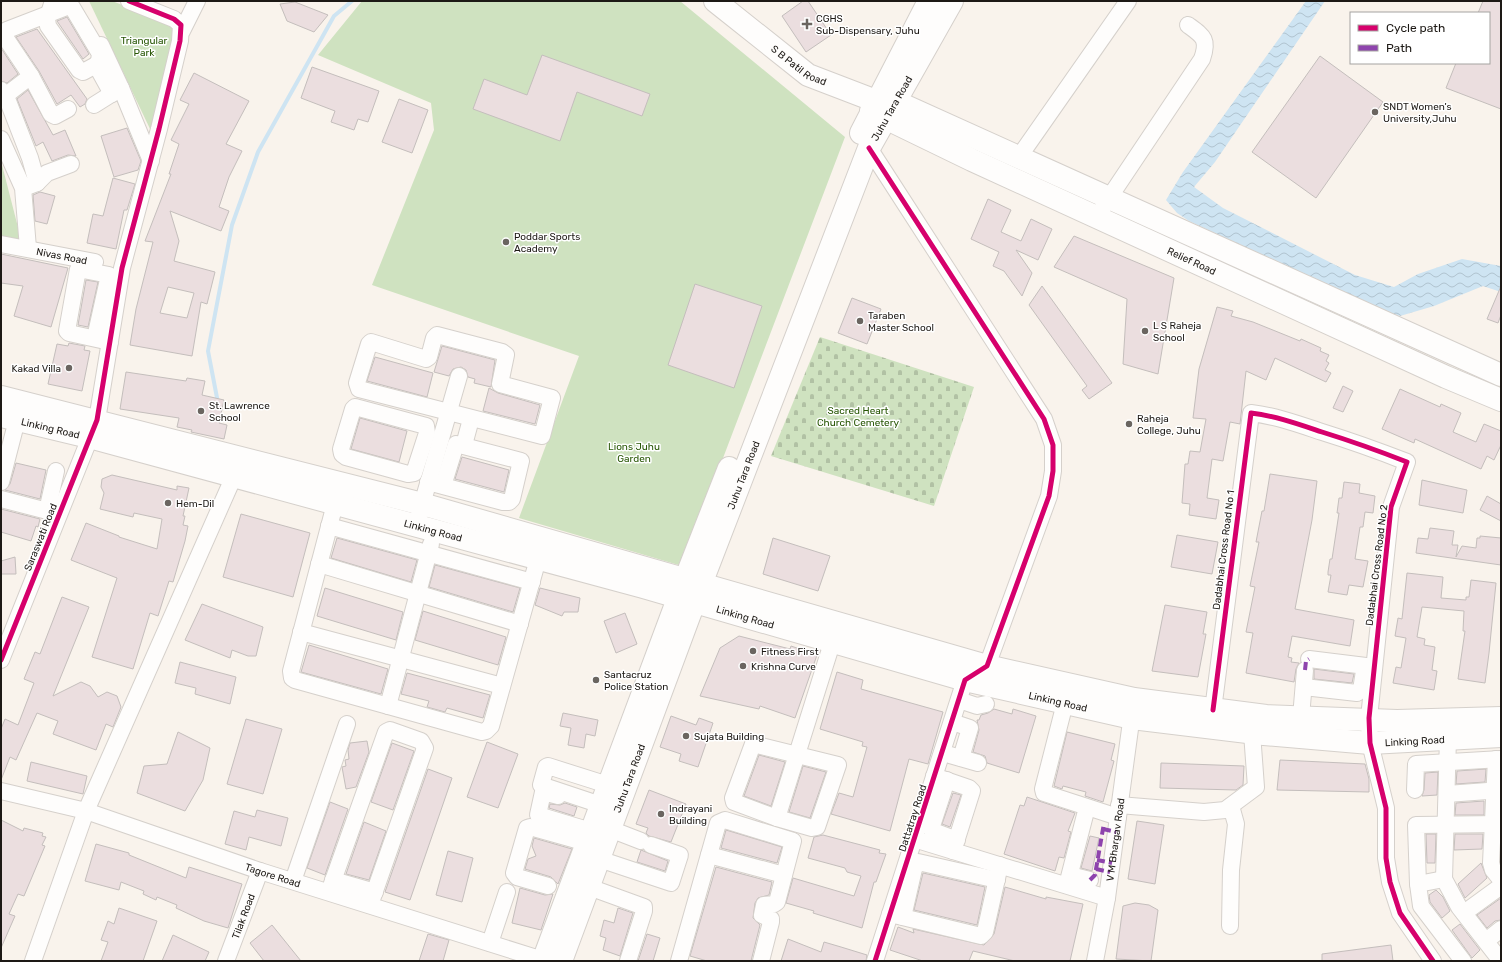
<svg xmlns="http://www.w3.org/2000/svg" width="1502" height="962" font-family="Rubik,sans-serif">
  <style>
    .cemetery { fill: url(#cemetery-stones) }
    .green { fill: #cfe2c0 }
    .water { fill: url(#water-waves) }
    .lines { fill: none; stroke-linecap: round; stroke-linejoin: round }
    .stream { stroke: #cee4f2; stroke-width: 4 }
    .building { fill: #ebdedf; stroke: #c4bebc; fill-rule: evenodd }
    .street-casing { stroke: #d5d0cb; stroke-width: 18 }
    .secondary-casing { stroke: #d5d0cb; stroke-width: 24 }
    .street { stroke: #fefdfc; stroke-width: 16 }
    .secondary { stroke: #fefdfc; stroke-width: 22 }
    .quiet { stroke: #8e44ad; stroke-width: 4; stroke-dasharray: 8 4; stroke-linecap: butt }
    .cycleway-casing { stroke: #fff; stroke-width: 8 }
    .cycleway { stroke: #d6006c; stroke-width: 5 }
    .poi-dot { fill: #6a6560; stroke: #fff; stroke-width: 1.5 }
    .labels { text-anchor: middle; stroke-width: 3; stroke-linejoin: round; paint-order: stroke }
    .poi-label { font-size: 10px; fill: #1d1915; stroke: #fff; text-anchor: start }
    .park-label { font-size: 10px; fill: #275604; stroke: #fff }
    .street-label { font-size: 10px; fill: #1d1915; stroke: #fff }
  </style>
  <defs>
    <pattern id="cemetery-stones" width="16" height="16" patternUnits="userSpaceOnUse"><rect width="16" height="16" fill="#cfe2c0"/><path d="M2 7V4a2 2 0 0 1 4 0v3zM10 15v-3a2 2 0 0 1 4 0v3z" fill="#b1c1a4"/></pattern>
    <pattern id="water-waves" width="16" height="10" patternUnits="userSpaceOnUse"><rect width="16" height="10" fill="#cee4f2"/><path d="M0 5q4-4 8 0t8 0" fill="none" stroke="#b0c3cf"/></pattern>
  </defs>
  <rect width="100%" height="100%" fill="#f9f3ec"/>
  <path class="cemetery" d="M820,337L974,387L934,506L771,456Z"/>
  <g class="green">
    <path d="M89,1H112L178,26L151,131Z"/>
    <path d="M362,1H680L845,137L682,566L519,518L579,356L372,285L434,130L431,103L318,55Z"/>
    <path d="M1,161L21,239L25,245L1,241Z"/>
  </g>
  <path class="water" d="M1306,1H1325L1215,162L1194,187L1223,208L1355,275L1394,287L1418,274L1462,259L1501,266V292L1483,286L1434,306L1400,316L1369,305L1189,221L1177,213L1166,200L1183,172Z"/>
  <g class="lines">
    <path class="stream" d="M218,403L208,351L232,225L258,152L334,16L352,1"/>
  </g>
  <g class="building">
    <path d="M803,1H808L831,35L806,52L782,16Z"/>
    <path d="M1483,1H1501V109L1446,88L1456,63H1489V13H1478Z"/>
    <path d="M295,2L328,15L314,32L287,21L280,4Z"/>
    <path d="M67,17L89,54L83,59L57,21Z"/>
    <path d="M37,29L87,99L85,104L80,107L71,95L57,104L39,71L16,37Z"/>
    <path d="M1,48L18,74L7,83L1,81Z"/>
    <path d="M542,55L650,94L642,116L577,92L560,141L473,109L484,79L527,95Z"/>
    <path d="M1320,56L1383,102L1316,198L1252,152Z"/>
    <path d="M312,67L379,91L368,122L358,119L354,130L331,122L335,111L301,98Z"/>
    <path d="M194,73L249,101L226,144L242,151L229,177L219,207L229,211L221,231L170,211L179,241L174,261L215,272L207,304L201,302L192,356L130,345L136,309L153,242L145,241L171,174H169L179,144L171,140L189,104L180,100ZM168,287L194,293L187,318L160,313Z"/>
    <path d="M28,90L53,135L65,130L76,156L68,155L52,161L43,142L36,146L17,99Z"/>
    <path d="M399,99L428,110L412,153L382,142Z"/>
    <path d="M127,128L141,161L138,170L114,177L101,136Z"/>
    <path d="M113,178L135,184L127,210H124L116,249L87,243L93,214L103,216Z"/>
    <path d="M40,192L55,196L47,224L35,221L33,195Z"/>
    <path d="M988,199L1011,210L1001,232L1021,241L1031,219L1052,229L1038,260L1016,250L1032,273L1022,296L1004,271L993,266L999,252L971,239Z"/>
    <path d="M1074,236L1174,278L1158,374L1123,364L1127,299L1054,267Z"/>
    <path d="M1,254L68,268L51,327L14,316L23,286L1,283Z"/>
    <path d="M86,280L98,282L88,327L78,325Z"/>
    <path d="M695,284L762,306L734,388L668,365Z"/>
    <path d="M1042,286L1112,383L1089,399L1082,390L1087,386L1029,305Z"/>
    <path d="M1501,286V315L1498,323L1487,319Z"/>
    <path d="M852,298L881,309L867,344L838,333Z"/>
    <path d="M1217,307L1233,311L1231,316L1253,322L1300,341L1301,339L1321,348L1320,351L1329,355L1326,361L1329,363L1325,370L1331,373L1326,382L1275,358L1266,380L1246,371L1240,424L1230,422L1223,461L1212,459L1207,498L1219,500L1216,519L1189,515L1190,504L1182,503L1185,464H1188L1190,451L1200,452L1206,419L1193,418L1199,369Z"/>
    <path d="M69,343L85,346L84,350L90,351L82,391L48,384L57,344L68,346Z"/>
    <path d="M442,346L495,360L491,387L474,383L475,379L468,377L466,370L461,367L453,369L449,376L434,372Z"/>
    <path d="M375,357L433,373L427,397L367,381Z"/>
    <path d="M126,372L186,381L187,378L205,381L202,395L224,400L219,423L227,425L224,439L191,432L192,430L177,427L179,418L120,409Z"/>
    <path d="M1343,386L1353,391L1343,412L1333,408Z"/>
    <path d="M489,388L498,393L540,405L535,424L483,411Z"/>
    <path d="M1400,389L1440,407L1441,404L1461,413L1453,432L1476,442L1484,424L1501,431V445L1494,460L1487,456L1481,469L1415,439L1414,443L1382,429Z"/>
    <path d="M360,418L407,431L399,462L351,449Z"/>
    <path d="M462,457L509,470L504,492L455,479Z"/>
    <path d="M16,463L46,470L40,499L5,490L10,484Z"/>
    <path d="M1270,474L1317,481L1312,520L1295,609L1354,620L1350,646L1292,636L1288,657L1292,658L1291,662L1299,663L1296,669L1294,682L1246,673L1253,633L1246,632L1255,587L1250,586L1259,542H1256L1262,511H1264Z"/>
    <path d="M112,475L177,490V486L189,488L183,516H185L183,525L188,526L185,541L173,582L169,581L158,616L150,613L133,669L92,657L117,578L71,560L86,523L119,536V537L157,549L162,519L134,513L133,517L100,509L104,493L101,487L102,479Z"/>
    <path d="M1422,480L1467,490L1463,513L1419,505Z"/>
    <path d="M1344,482L1360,484L1359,493L1375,496L1373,513L1365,512L1363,527H1360L1355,559L1368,561L1363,587L1349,585L1347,595L1328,592L1331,575H1328V572L1330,559H1332L1339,513H1337L1339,498H1342Z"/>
    <path d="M1487,496L1501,504V521L1480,510Z"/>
    <path d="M1,509L40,519L38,527L36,526L31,541L1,532Z"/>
    <path d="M241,514L310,533L293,597L223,577Z"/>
    <path d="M1430,528L1454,531L1452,545H1458L1456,557L1462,546L1476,548L1477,538H1480V536L1501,538V565L1416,553L1418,538L1428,539Z"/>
    <path d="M1177,535L1218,542L1212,574L1171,567Z"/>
    <path d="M337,538L417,560L411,582L331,558Z"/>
    <path d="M773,538L830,556L818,591L763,574Z"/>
    <path d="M15,557L16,574H1V561Z"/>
    <path d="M435,565L520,588L513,612L429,587Z"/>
    <path d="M1407,573L1443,577L1441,598L1466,600V597H1469L1471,580L1496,583L1489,653L1485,683L1458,679L1465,631H1463L1464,611L1422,607L1417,637L1425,639L1424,645L1435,647L1432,670L1437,671L1434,690L1393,683L1396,667L1401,668L1406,638L1395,636L1398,618L1402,619Z"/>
    <path d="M325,588L403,612L396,640L317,616Z"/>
    <path d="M540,588L580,598L578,612H564L562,616L535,605Z"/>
    <path d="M62,597L89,607L53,696L81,682L90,686L98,697L107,692L117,696L121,707L113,727L106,724L96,750L53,734L58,721L37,713L16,760L10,757L1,780V729L5,719L18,725L34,683L24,679L35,652L40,654Z"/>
    <path d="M202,604L263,627L256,656H248L232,650L230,658L185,640Z"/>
    <path d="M1165,605L1207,612L1203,634H1206L1198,677L1152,671Z"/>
    <path d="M423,611L506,637L498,665L415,640Z"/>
    <path d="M625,613L637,644L616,653L604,621Z"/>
    <path d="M739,636L790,649L791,646L817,655L795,718L760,706L759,709L700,696L720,648Z"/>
    <path d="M309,645L388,669L381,694L301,672Z"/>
    <path d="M180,662L236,677L230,704L195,694L196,688L175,683Z"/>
    <path d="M1314,669L1354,674L1352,683L1314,679Z"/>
    <path d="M837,672L863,680L861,689L943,712L928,764L909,759L890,831L831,814L839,793L853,797L867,747L862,746L863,742L820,729Z"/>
    <path d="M407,673L490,695L483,718L447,708L445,712L427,707L429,701L401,694Z"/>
    <path d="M994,709L1012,714L1013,709L1036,716L1019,773L987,763L985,756L973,752L979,730L977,720H979L981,715L988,713Z"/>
    <path d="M563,713L598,720L595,736L586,734L584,748L568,745L571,728L560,726Z"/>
    <path d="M671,716L696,725L699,718L713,723L698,767L679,761L681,754L660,747Z"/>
    <path d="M246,719L282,729L263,794L227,784Z"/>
    <path d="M178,732L210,748L203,780L185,811L137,793L144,766L167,764Z"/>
    <path d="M1067,732L1115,744L1111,760L1114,761L1103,802L1085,796L1086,792L1063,786L1062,789L1054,786Z"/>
    <path d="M367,741L369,752L356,787L346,789L342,767L346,766L345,760L349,759L348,750L350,743Z"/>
    <path d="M487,742L518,754L498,808L467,797Z"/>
    <path d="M392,743L414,751L393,810L371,802Z"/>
    <path d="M759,755L785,762L771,806L744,796Z"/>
    <path d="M1280,760L1365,764L1369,779V792L1277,790Z"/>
    <path d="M31,762L87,776L83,794L27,781Z"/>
    <path d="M1161,763L1244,766L1243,785L1236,790L1160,788Z"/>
    <path d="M803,766L826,772L810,818L789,812Z"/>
    <path d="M428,769L452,778L410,900L385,892Z"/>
    <path d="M1486,769L1485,782L1456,784L1457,771Z"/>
    <path d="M1438,772L1437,795L1422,796L1424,790L1425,773Z"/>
    <path d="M649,790L686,804L671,842L649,836L646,833L648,828L636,824Z"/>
    <path d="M953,793L961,795L950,827L942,824Z"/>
    <path d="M1027,797L1075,813L1068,831L1071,832L1064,858L1059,857L1055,871L1004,854L1020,805L1024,806Z"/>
    <path d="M1484,801V815H1455L1456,803Z"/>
    <path d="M330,802L348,809L325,875L307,868Z"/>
    <path d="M565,803L577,807L574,816L549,808L550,804L560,805Z"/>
    <path d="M257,810L288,818L281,846L249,837L246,850L225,844L234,811L255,817Z"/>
    <path d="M1,820L23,831L24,828L43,833L42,836L46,837L42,845L45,846L24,896L18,894L9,914L15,916L1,948Z"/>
    <path d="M1137,821L1164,825L1155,884L1128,879Z"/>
    <path d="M364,822L386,831L369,880L346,874Z"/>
    <path d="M726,830L782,847L777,863L721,848Z"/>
    <path d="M1426,834H1436L1435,863H1427Z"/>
    <path d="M1455,834H1483L1482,849L1454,850Z"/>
    <path d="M823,835L880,850L879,853L886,854L876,882H874L862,928L813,913L814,911L786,903L793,878L854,896L861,876L847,872L845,868L808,858L814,837Z"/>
    <path d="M1090,836L1099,838L1092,871L1081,868Z"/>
    <path d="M534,838L572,849L558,884L551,877L525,869L528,859L536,856L532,846Z"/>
    <path d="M96,844L129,853V855L186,878L189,867L242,884L228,928L204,921L176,908L177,905L157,897L156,900L143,894L144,891L121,882L119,890L85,881Z"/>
    <path d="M641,850L668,861L665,871L637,862Z"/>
    <path d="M448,851L473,858L462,902L436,895Z"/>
    <path d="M1481,863L1487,878L1465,898L1458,884Z"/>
    <path d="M716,867L772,882L769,895L758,898L755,903L753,918L760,925L751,961H707L690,956Z"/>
    <path d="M923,873L985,887L977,925L914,910Z"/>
    <path d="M1005,887L1046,899V897L1083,904L1070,961H1015L973,951L969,961H923L890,950L898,927L914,933L913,929L984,945L994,934Z"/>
    <path d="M520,888L545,895L553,894L541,930L512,923Z"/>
    <path d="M1436,890L1443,897L1450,911L1442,918L1430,902L1429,895Z"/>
    <path d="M1501,898V920L1495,921L1487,928L1477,915Z"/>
    <path d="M1135,903L1149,905L1158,910L1151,961L1116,959L1123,906Z"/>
    <path d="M119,908L157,921L143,961H101L108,942L101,940L108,921L114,924Z"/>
    <path d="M618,908L633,913L620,956L603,950L606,938L600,936L604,920L614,923Z"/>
    <path d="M1460,924L1480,950L1472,958L1452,930Z"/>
    <path d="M272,925L301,961H264L250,943Z"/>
    <path d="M428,934L449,940L443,961H419Z"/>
    <path d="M647,934L660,938L653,961H638Z"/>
    <path d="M173,935L209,952L205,961H162Z"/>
    <path d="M788,939L821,952L824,942L841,947L867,955L866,961H781Z"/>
    <path d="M1391,945L1393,961H1322V954Z"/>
  </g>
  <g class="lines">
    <defs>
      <g id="street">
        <path d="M52,4L47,19L48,26L79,70L83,72L96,65"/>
        <path d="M182,31L197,1"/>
        <path d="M101,45L121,88L151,161"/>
        <path d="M1,90L6,96L30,158L37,183"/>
        <path d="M1,99L31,76"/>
        <path d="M94,105L121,88"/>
        <path d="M68,109L55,116L51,114L31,76L5,37L4,33L7,30L69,6L72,7L100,54L99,61L96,65L112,94"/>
        <path d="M1,139L23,188L28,248"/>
        <path d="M869,148L1044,419L1053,445V471L1049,496L987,666L965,680L875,961"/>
        <path d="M1019,157L1128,1"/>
        <path d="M29,186L37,183L47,173L71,164"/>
        <path d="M1103,207L1202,59C1209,39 1203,36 1188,25"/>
        <path id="s1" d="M1,244L95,262"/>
        <path d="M437,335L502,352L506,355L500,384L552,398L542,436L359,389L357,383L369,344L371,342L426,359L429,357L434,338Z"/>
        <path d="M95,338L109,275L78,269L67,331L69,333L110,342"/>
        <path d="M355,407L426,426L427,433L414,473L408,474L346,457L342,454L341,449L353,409Z"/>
        <path d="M464,445L471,419"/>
        <path d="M1,482L17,420"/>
        <path d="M428,482L503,502H509L512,499L521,461L456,444L443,486"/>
        <path d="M1,499L59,514"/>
        <path d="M335,504L291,671L292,678L295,680L482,732L486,731L491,726L538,559"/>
        <path d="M47,511L56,471"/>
        <path d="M419,515L459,376"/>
        <path d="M329,526L532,582"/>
        <path d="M319,564L520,624"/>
        <path d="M301,632L502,686"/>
        <path d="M1309,659L1374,667"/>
        <path d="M1,660L97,420L122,268L159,129L180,41L181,25L174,19L129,1"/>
        <path d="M1304,687L1357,693L1361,690L1364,671"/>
        <path d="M959,700L977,706L986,704"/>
        <path d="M1065,703L1043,789L1044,793L1118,817"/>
        <path d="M388,706L431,544"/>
        <path d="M1213,710L1251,413C1276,416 1298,424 1322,432C1351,441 1379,451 1407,462L1391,507L1369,718L1370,743L1386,808V858L1390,882L1400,913L1433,961"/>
        <path d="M1301,717L1305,670"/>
        <path d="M952,722L970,728L961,758"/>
        <path d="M1448,738L1444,879L1459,907L1501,961"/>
        <path d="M753,744L838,765L817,827L812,828L777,818L734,802L733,798Z"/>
        <path d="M950,755L978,763"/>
        <path d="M1496,759L1491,863L1493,870L1501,880"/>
        <path d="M934,776L969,788L972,791L953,851"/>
        <path d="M947,780L931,829L933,831L957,840"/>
        <path d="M1415,790L1416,764L1501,759"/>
        <path id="s2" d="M1,791L86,811L260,871L546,961"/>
        <path d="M1447,794L1501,790"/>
        <path d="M558,796L543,792L538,815L591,831"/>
        <path d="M601,805L541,785L546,767L548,766L608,785"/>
        <path d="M1119,805L1204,812L1225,810L1256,787L1252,733"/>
        <path d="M777,818L832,643"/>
        <path d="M610,829L641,841"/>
        <path d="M914,839L1107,898"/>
        <path d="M709,855L784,875"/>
        <path d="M599,859L671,883L680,855L651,845"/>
        <path d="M1070,875L1090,880"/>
        <path d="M1444,879L1418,884L1421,906L1463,961"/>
        <path d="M333,880L375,892"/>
        <path d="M293,881L347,724"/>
        <path d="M1418,884L1416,825L1501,824"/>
        <path d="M1067,885L1085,815"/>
        <path d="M548,886L517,877L514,873L527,828L530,827L587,843"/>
        <path d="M589,887L644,907V911L628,961"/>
        <path d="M329,892L386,732L390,730L421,741L425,748L370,905"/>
        <path d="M1464,913L1501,886"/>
        <path d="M890,914L981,936L985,932L1000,865"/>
        <path d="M903,917L914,869L918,862L997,880"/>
        <path d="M1230,926L1231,870L1236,824L1231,806"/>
        <path d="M1486,941L1501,929"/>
        <path d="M490,943L507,892"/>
        <path d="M33,961L86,811L238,467"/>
        <path id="s3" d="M226,961L260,871"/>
        <path d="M679,961L718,823L725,820L793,841L777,902L774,904L764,905L762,915L771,919V922L761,961"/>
        <path id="s4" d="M1095,961L1107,898L1133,707"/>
      </g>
      <g id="secondary">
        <path id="s5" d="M715,1L808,75L868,98"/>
        <path d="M881,95L1501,375"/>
        <path id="s6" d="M871,111L972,160L1446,377L1501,400"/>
        <path d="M861,133L929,1"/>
        <path d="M1,397L422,504L987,666L1134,699L1266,716L1397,721L1501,718"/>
        <path id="s7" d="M1,416L89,437L643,587L965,680L1132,718L1264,734L1370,743L1501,736"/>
        <path d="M543,961L685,580L729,468"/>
        <path id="s8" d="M561,961L701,584L869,148L952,1"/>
      </g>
    </defs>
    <use href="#street" class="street-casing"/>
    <use href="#secondary" class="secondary-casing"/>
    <use href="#street" class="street"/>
    <use href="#secondary" class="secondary"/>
    <g class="quiet">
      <path d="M1305,670L1306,661L1309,659"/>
      <path d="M1103,829L1116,832"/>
      <path d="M1097,860L1112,863"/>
      <path d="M1096,869L1110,872"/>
      <path d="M1090,880L1095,875L1104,823"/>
    </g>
    <defs>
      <g id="cycleway">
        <path d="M869,148L1044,419L1053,445V471L1049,496L987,666L965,680L875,961"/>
        <path d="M1,660L97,420L122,268L159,129L180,41L181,25L174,19L129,1"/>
        <path d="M1213,710L1251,413C1276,416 1298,424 1322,432C1351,441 1379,451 1407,462L1391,507L1369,718L1370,743L1386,808V858L1390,882L1400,913L1433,961"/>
      </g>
    </defs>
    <use href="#cycleway" class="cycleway-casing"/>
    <use href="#cycleway" class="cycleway"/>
  </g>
  <g class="poi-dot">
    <path d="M805 18h4v4h4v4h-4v4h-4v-4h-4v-4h4z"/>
    <circle cx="1375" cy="112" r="4"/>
    <circle cx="506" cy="242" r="4"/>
    <circle cx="860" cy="321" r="4"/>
    <circle cx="1145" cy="331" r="4"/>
    <circle cx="69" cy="368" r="4"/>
    <circle cx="201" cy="411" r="4"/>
    <circle cx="1129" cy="424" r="4"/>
    <circle cx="168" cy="503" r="4"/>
    <circle cx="753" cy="651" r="4"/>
    <circle cx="743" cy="666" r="4"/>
    <circle cx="596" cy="680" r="4"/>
    <circle cx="686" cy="736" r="4"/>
    <circle cx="661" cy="814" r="4"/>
  </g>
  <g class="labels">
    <g class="poi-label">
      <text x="816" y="22">CGHS<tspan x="816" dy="12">Sub-Dispensary, Juhu</tspan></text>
      <text x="1383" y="110">SNDT Women's<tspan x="1383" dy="12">University,Juhu</tspan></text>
      <text x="514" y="240">Poddar Sports<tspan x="514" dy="12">Academy</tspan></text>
      <text x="868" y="319">Taraben<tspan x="868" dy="12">Master School</tspan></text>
      <text x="1153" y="329">L S Raheja<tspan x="1153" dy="12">School</tspan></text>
      <text x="61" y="372" text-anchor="end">Kakad Villa</text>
      <text x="209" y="409">St. Lawrence<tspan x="209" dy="12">School</tspan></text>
      <text x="1137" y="422">Raheja<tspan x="1137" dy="12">College, Juhu</tspan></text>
      <text x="176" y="507">Hem-Dil</text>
      <text x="761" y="655">Fitness First</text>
      <text x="751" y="670">Krishna Curve</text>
      <text x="604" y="678">Santacruz<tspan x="604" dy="12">Police Station</tspan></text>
      <text x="694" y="740">Sujata Building</text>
      <text x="669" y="812">Indrayani<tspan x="669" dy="12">Building</tspan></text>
    </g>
    <g class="park-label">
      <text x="144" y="44">Triangular<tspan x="144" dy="12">Park</tspan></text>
      <text x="858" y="414">Sacred Heart<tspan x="858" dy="12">Church Cemetery</tspan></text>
      <text x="634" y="450">Lions Juhu<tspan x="634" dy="12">Garden</tspan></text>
    </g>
    <g class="street-label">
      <text dy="4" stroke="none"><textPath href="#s5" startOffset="106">S B Patil Road</textPath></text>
      <text dy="4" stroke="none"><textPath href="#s8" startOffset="915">Juhu Tara Road</textPath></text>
      <text dy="4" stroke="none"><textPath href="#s1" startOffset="62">Nivas Road</textPath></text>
      <text dy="4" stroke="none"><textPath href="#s6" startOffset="354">Relief Road</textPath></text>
      <text dy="4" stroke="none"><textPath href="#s7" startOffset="51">Linking Road</textPath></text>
      <text dy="4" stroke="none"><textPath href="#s8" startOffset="519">Juhu Tara Road</textPath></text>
      <text dy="4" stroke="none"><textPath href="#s7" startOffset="447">Linking Road</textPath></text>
      <text transform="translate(40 537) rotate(-68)" y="4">Saraswati Road</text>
      <text transform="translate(1223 550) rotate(-83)" y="4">Dadabhai Cross Road No 1</text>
      <text transform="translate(1376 565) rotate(-83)" y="4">Dadabhai Cross Road No 2</text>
      <text dy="4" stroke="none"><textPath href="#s7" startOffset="771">Linking Road</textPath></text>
      <text dy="4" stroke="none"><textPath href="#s7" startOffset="1095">Linking Road</textPath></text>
      <text dy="4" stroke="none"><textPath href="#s7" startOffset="1455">Linking Road</textPath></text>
      <text dy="4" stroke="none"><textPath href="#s8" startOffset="195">Juhu Tara Road</textPath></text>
      <text transform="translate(912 818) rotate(-72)" y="4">Dattatray Road</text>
      <text dy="4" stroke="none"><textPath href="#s4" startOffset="123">V M Bhargav Road</textPath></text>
      <text dy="4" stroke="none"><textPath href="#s2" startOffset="285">Tagore Road</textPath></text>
      <text dy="4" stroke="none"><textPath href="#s3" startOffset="48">Tilak Road</textPath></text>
    </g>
  </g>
  <rect width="1502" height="962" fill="none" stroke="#1d1915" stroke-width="4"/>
  <rect x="1350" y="12" width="140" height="52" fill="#ffffff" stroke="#a5a3a1"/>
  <rect x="1358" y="25" width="20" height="6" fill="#d6006c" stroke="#a5a3a1"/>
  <text x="1386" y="32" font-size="12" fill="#1d1915">Cycle path</text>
  <rect x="1358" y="45" width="20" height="6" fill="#8e44ad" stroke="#a5a3a1"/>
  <text x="1386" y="52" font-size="12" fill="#1d1915">Path</text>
</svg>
